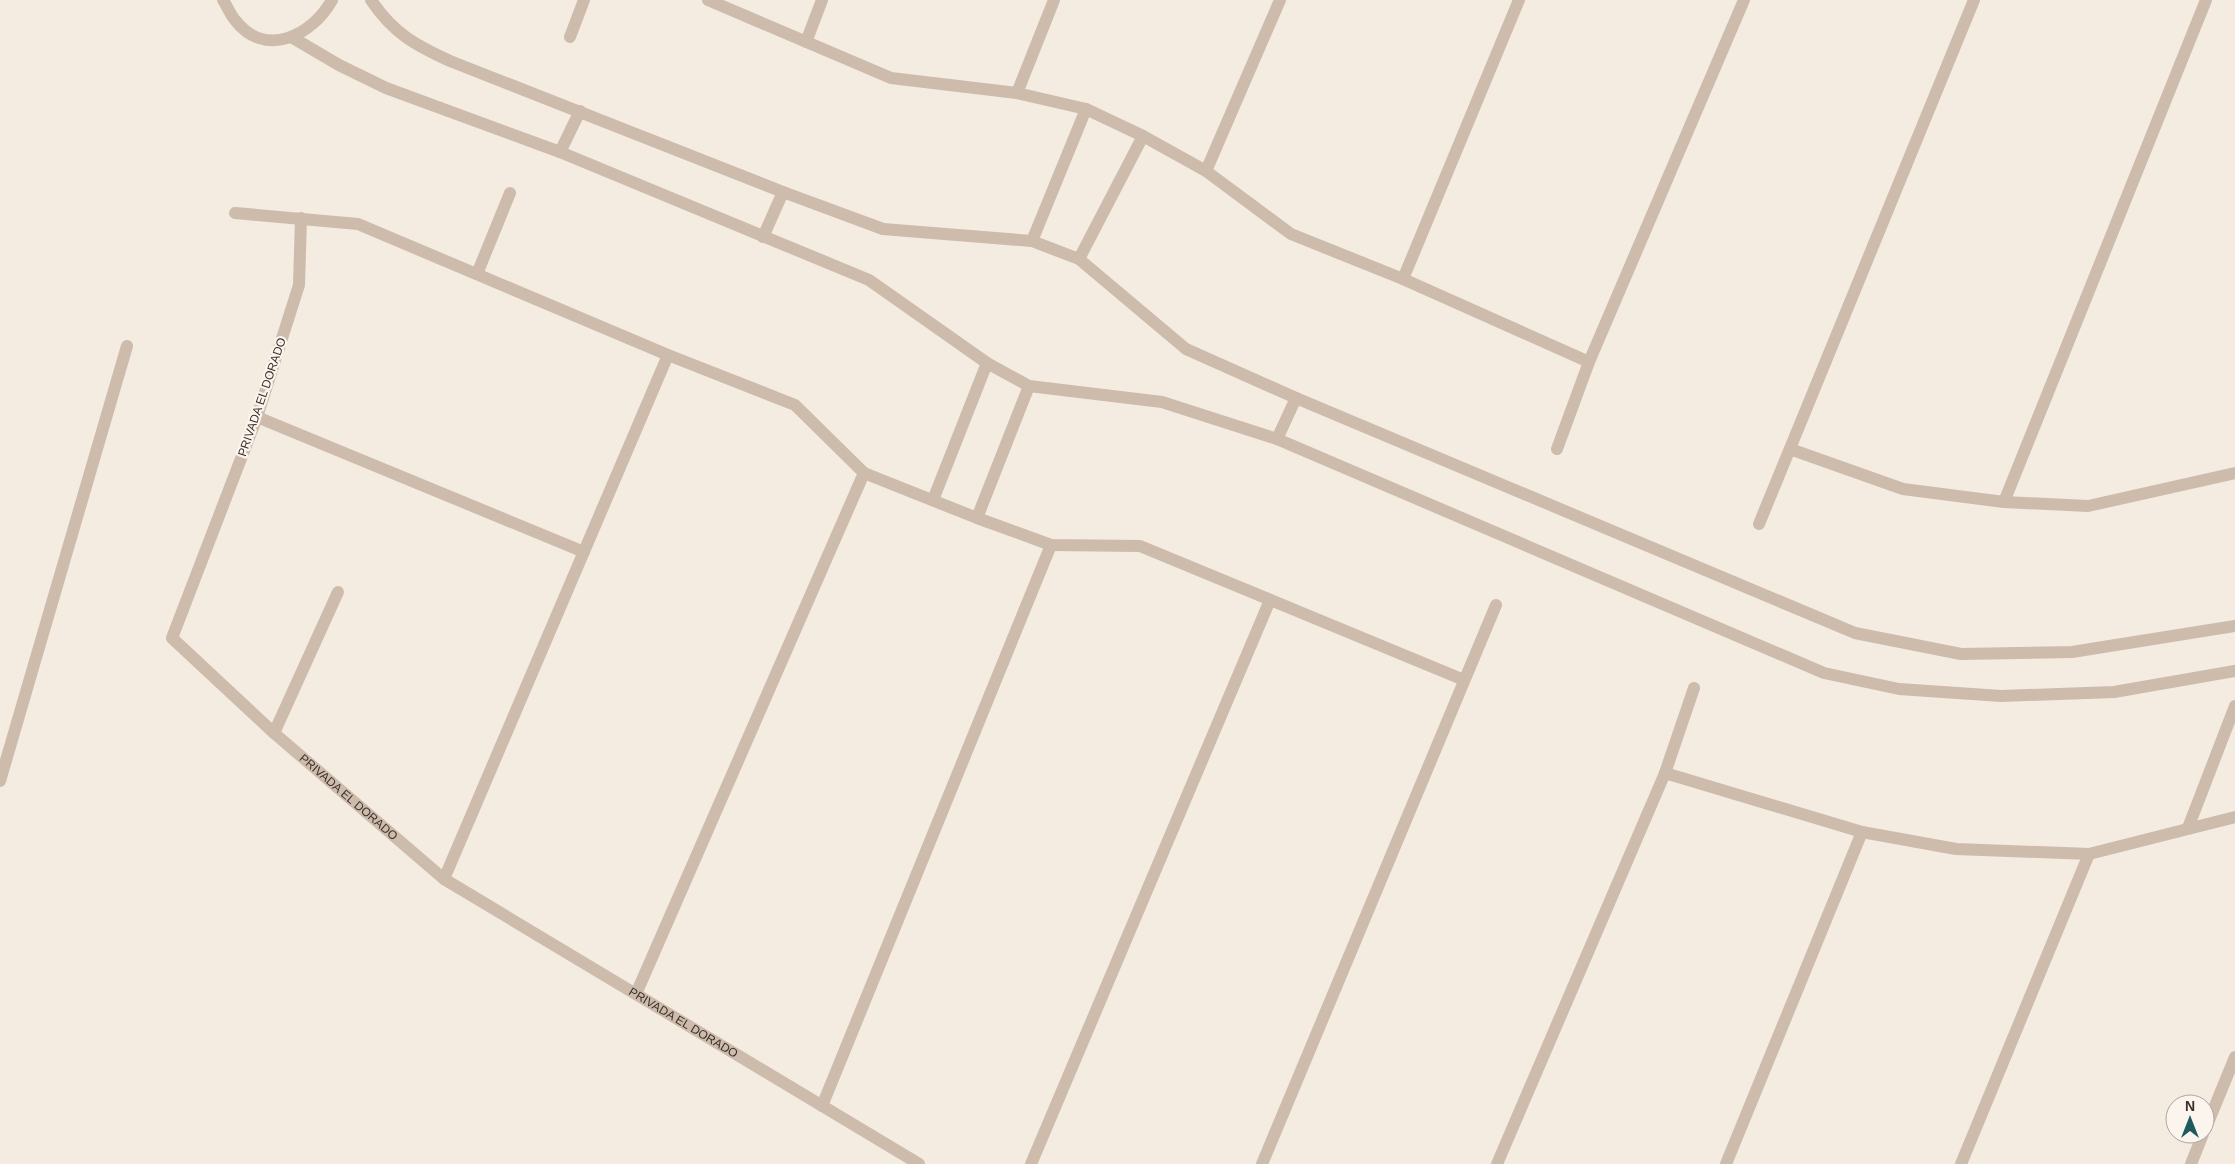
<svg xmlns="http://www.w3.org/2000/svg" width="2235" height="1164" font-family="Helvetica,sans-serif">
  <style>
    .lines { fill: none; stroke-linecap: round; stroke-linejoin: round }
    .minor { stroke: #cdbbac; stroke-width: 12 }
    .labels { text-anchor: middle; stroke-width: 4.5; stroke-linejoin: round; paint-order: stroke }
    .street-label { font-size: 12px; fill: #3b302b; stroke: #fbf5ee }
  </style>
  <rect width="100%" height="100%" fill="#f4ebe1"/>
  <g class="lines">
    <g class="minor">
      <path d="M223,0C227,6 230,14 235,20C265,59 312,36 332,0"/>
      <path d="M371,0C393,33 415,45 450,61L783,192L883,229L1032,241L1079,259L1186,349L1296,398L1855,633L1961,654L2072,652L2235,626"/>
      <path d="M708,0L891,78L1017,93L1086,109L1143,136L1206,171L1291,234L1403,279L1589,362"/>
      <path d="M570,37L584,0"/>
      <path d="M293,38L339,65L386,88L560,152L869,280L987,363L1029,386L1162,402L1277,439L1824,673L1899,689L2001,696L2114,692L2235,671"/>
      <path d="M806,42L822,0"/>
      <path d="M1017,93L1054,0"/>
      <path d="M560,152L580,111"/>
      <path d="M1206,171L1280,0"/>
      <path d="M235,213L358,224L668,355L795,405L864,473L977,518L1051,545L1140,546L1464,680"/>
      <path id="s1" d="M301,218L299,285L257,417L172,638L274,733L444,879L919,1164"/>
      <path d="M763,237L783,192"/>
      <path d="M1032,241L1086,109"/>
      <path d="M1079,259L1143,136"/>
      <path d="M477,274L510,193"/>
      <path d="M1403,279L1519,0"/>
      <path d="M257,417L584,552"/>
      <path d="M1277,439L1296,398"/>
      <path d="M1557,449L1589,362L1744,0"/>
      <path d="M1790,449L1903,489L2004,502L2088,506L2235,473"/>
      <path d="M933,500L987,363"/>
      <path d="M2004,502L2206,0"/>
      <path d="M977,518L1029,386"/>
      <path d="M1759,524L1974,0"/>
      <path d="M274,733L338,592"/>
      <path d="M1665,773L1862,832L1956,849L2089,854L2235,817"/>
      <path d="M0,781L127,346"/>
      <path d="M2188,828L2235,706"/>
      <path d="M444,879L668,355"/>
      <path d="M636,994L864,473"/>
      <path d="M822,1106L1051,545"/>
      <path d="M2205,1130L2235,1057"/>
      <path d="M1031,1164L1270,600"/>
      <path d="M1262,1164L1496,605"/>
      <path d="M1497,1164L1665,773L1694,688"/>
      <path d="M1726,1164L1862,832"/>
      <path d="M1961,1164L2089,854"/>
      <path d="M2191,1164L2203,1134"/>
    </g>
  </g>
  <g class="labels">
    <g class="street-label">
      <text transform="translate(262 397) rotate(-71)" y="4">PRIVADA EL DORADO</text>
      <text dy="4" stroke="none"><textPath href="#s1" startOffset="680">PRIVADA EL DORADO</textPath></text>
      <text dy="4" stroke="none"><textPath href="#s1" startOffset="1085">PRIVADA EL DORADO</textPath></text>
    </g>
  </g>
  <g transform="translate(2190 1119)"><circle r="24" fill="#fbf5ee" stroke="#aea6a0"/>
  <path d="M0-4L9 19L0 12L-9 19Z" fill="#1f5a5e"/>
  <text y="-8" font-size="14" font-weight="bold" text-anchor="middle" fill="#3b302b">N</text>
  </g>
</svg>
